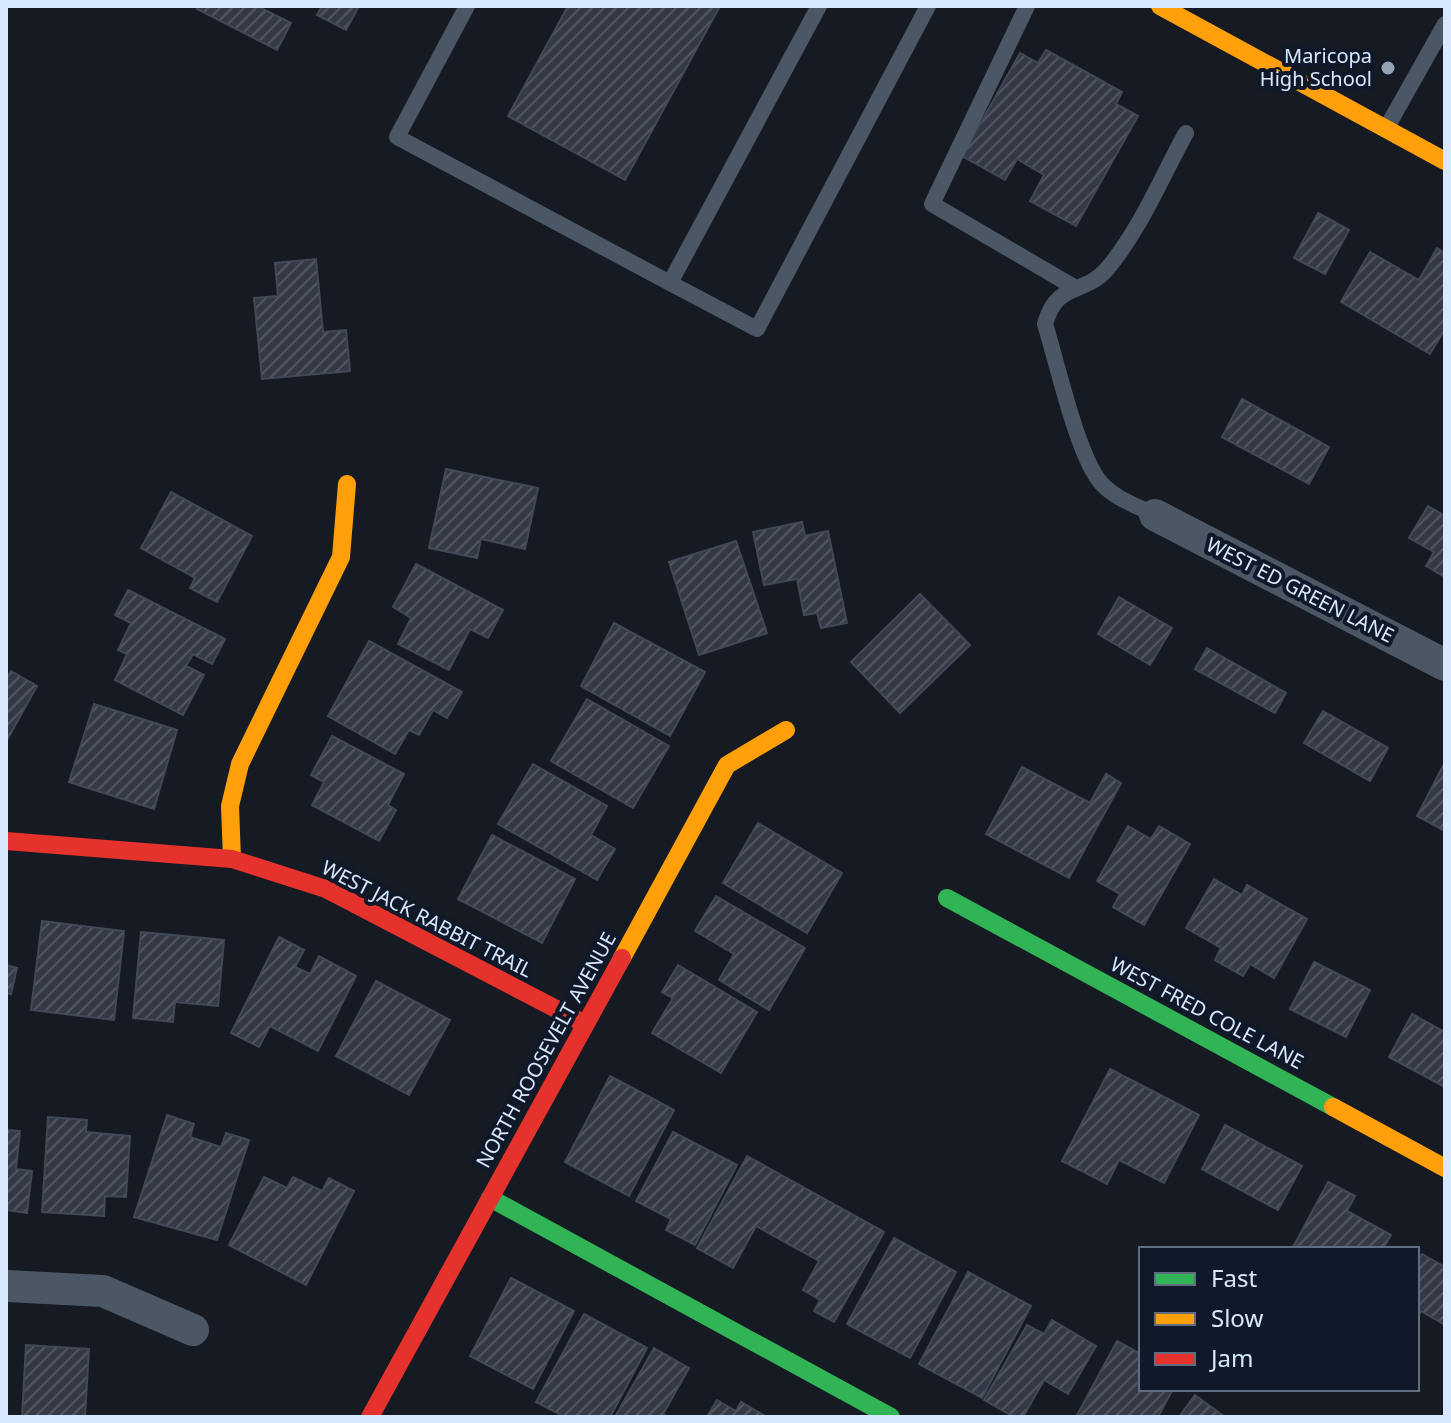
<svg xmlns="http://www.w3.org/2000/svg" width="1451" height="1423" font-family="'Noto Sans',sans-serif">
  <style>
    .building { fill: url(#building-hatch); stroke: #414957; stroke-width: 2 }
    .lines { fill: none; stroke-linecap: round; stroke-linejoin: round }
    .lane { stroke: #4b5764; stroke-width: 16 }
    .street { stroke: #4b5764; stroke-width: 32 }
    .fast { stroke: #30b455; stroke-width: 18 }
    .slow { stroke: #ff9f0a; stroke-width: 18 }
    .jam { stroke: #e5322d; stroke-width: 18 }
    .poi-dot { fill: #94a1b2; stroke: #101929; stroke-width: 3 }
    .labels { text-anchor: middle; stroke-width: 8; stroke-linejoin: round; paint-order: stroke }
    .poi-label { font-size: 20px; fill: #d8e9ff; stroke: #101929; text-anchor: end }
    .street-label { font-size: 20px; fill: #d8e9ff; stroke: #101929 }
  </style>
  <defs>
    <pattern id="building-hatch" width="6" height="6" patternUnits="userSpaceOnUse" patternTransform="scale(2)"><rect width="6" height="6" fill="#343a45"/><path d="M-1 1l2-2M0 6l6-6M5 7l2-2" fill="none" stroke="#515661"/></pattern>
  </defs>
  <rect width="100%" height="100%" fill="#161a23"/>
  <g class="building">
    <path d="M198,6H257L291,23L277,50L197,9Z"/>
    <path d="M322,6H359L346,30L317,15Z"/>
    <path d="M568,6H720L625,180L508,116Z"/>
    <path d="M1046,50L1122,92L1116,104L1138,116L1076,226L1030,201L1044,175L1017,159L1005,180L962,156L1020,53L1038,63Z"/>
    <path d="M1318,213L1349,230L1325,274L1294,258Z"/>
    <path d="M1437,248L1445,253V329L1430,354L1341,302L1370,252L1419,280Z"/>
    <path d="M316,259L323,332L346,330L350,371L262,379L254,298L278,296L275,263Z"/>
    <path d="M1242,399L1329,447L1309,484L1222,437Z"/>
    <path d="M446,469L538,488L525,549L481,539L477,558L429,548Z"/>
    <path d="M171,492L252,536L217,602L190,588L195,578L141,548Z"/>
    <path d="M1428,506L1445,516V577L1426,566L1434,552L1409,538Z"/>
    <path d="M802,522L805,536L828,531L847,623L821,628L817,613L804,615L797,579L764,585L753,532Z"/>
    <path d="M736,541L767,633L699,655L669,562Z"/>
    <path d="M416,564L503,610L488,638L470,629L449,670L398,644L411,618L393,607Z"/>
    <path d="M128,590L225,639L212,664L193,654L186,666L204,675L183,715L115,680L127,654L118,650L131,623L115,615Z"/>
    <path d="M920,594L970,645L900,713L851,662Z"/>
    <path d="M1119,597L1172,628L1150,665L1098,634Z"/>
    <path d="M614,623L705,672L670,736L581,686Z"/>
    <path d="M369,641L462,692L447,718L433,710L419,735L409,730L395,754L328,716Z"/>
    <path d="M1207,648L1286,693L1275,713L1195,669Z"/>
    <path d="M11,671L37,686L6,742V680Z"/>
    <path d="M587,699L669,746L633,808L551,761Z"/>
    <path d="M94,704L177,730L154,809L69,782Z"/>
    <path d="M1323,711L1388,748L1370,781L1304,743Z"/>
    <path d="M332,736L404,774L388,805L396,810L379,841L312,805L324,782L311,775Z"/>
    <path d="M1445,762V831L1417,816Z"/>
    <path d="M533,764L607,806L591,835L615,849L597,880L498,824Z"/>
    <path d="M1022,767L1090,803L1106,774L1121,783L1069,878L986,834Z"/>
    <path d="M758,823L842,873L807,933L723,883Z"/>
    <path d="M1128,826L1151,839L1159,826L1190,844L1144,925L1113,907L1120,894L1097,881Z"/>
    <path d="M492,835L575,879L542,943L458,899Z"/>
    <path d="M1214,879L1242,895L1247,885L1307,919L1274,978L1250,964L1243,976L1215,960L1221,948L1186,928Z"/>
    <path d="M716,896L805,948L769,1010L719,980L734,954L695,931Z"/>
    <path d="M42,921L124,931L114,1020L31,1010Z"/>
    <path d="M141,932L224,940L218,1006L175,1002L173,1022L133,1018Z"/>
    <path d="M279,937L304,950L295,967L310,974L319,956L356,976L318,1051L270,1026L259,1047L231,1033Z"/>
    <path d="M1314,962L1370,990L1346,1037L1290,1009Z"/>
    <path d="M6,965L17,968L11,994L6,993Z"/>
    <path d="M678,965L757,1012L721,1073L652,1033L673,998L662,992Z"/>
    <path d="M376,981L450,1020L409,1095L336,1056Z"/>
    <path d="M1412,1014L1445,1032V1087L1389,1057Z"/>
    <path d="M1110,1069L1199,1115L1164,1183L1119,1160L1107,1184L1062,1161Z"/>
    <path d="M610,1076L674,1110L629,1196L565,1162Z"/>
    <path d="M167,1115L194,1124L190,1137L221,1147L226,1133L249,1140L217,1240L134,1217Z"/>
    <path d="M48,1117L87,1120L86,1132L130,1136L126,1197L105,1196L104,1216L42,1212Z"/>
    <path d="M1225,1125L1302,1166L1278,1210L1202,1169Z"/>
    <path d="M6,1130L20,1131L16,1169L32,1171L27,1213L6,1210Z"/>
    <path d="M673,1132L737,1165L695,1245L666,1230L671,1219L636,1201Z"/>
    <path d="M747,1156L884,1232L834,1322L814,1311L820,1300L803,1290L819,1261L756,1226L733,1268L697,1248Z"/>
    <path d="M264,1177L287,1188L293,1177L322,1191L329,1178L354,1191L306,1285L229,1245Z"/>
    <path d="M1328,1182L1355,1196L1347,1211L1391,1235L1383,1249H1292Z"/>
    <path d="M894,1238L956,1272L910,1358L847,1324Z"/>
    <path d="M1422,1254L1445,1267V1325L1421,1311L1417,1318V1262Z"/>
    <path d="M968,1272L1031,1306L982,1398L919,1364Z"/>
    <path d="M511,1278L574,1311L533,1389L470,1356Z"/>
    <path d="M584,1314L647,1348L610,1417H565L536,1402Z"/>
    <path d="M1052,1320L1096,1346L1068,1394L1044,1380L1023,1417H1014L984,1400L1027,1325L1044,1334Z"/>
    <path d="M1117,1341L1141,1354V1389H1173L1158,1417H1076Z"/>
    <path d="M26,1345L89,1349L85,1417H22Z"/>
    <path d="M654,1348L689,1368L663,1414L668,1417H615Z"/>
    <path d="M1195,1395L1225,1417H1179Z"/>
    <path d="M717,1400L736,1411L741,1402L765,1416L707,1417Z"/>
  </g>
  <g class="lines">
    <g class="lane">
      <path d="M467,6L397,137L670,283L819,6"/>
      <path d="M1027,6L932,204L1074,287"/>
      <path d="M1387,127L1445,24"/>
      <path d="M670,283L757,329L928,6"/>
      <path d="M1155,515C1137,506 1114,498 1101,483C1077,455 1057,362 1045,324C1057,281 1085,295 1107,269C1140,230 1161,178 1186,133"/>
    </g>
    <g class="street">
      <path d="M1155,515L1445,665"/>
      <path d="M6,1286L103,1291L193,1330"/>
    </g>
    <g class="fast">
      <path d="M947,898L1333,1107"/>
      <path d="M490,1198L891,1417"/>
    </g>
    <g class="slow">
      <path d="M1160,6L1445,161"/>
      <path d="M232,859L230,806L240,764L341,557L347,484"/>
      <path d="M622,958L727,765L786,730"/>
      <path d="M1333,1107L1445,1168"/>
    </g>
    <g class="jam">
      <path d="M6,841L232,859L326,889L585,1024"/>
      <path d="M370,1417L622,958"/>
    </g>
  </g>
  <circle class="poi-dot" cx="1388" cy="68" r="8"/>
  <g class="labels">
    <g class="poi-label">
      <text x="1372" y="63">Maricopa<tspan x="1372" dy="23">High School</tspan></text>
    </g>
    <g class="street-label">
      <text transform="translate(1300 590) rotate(27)" y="7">WEST ED GREEN LANE</text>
      <text transform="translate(427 919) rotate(27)" y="7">WEST JACK RABBIT TRAIL</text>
      <text transform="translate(1207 1013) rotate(28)" y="7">WEST FRED COLE LANE</text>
      <text transform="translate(546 1050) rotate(-61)" y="7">NORTH ROOSEVELT AVENUE</text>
    </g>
  </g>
  <rect width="1451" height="1423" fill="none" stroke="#d8e9ff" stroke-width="16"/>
  <rect x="1139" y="1247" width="280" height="144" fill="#101929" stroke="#606c7f" stroke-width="2"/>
  <rect x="1155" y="1273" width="40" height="12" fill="#30b455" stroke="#606c7f" stroke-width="2"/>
  <text x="1211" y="1287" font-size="24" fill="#d8e9ff">Fast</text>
  <rect x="1155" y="1313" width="40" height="12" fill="#ff9f0a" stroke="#606c7f" stroke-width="2"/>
  <text x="1211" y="1327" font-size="24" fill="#d8e9ff">Slow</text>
  <rect x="1155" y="1353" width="40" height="12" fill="#e5322d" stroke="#606c7f" stroke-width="2"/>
  <text x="1211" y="1367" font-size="24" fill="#d8e9ff">Jam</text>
</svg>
